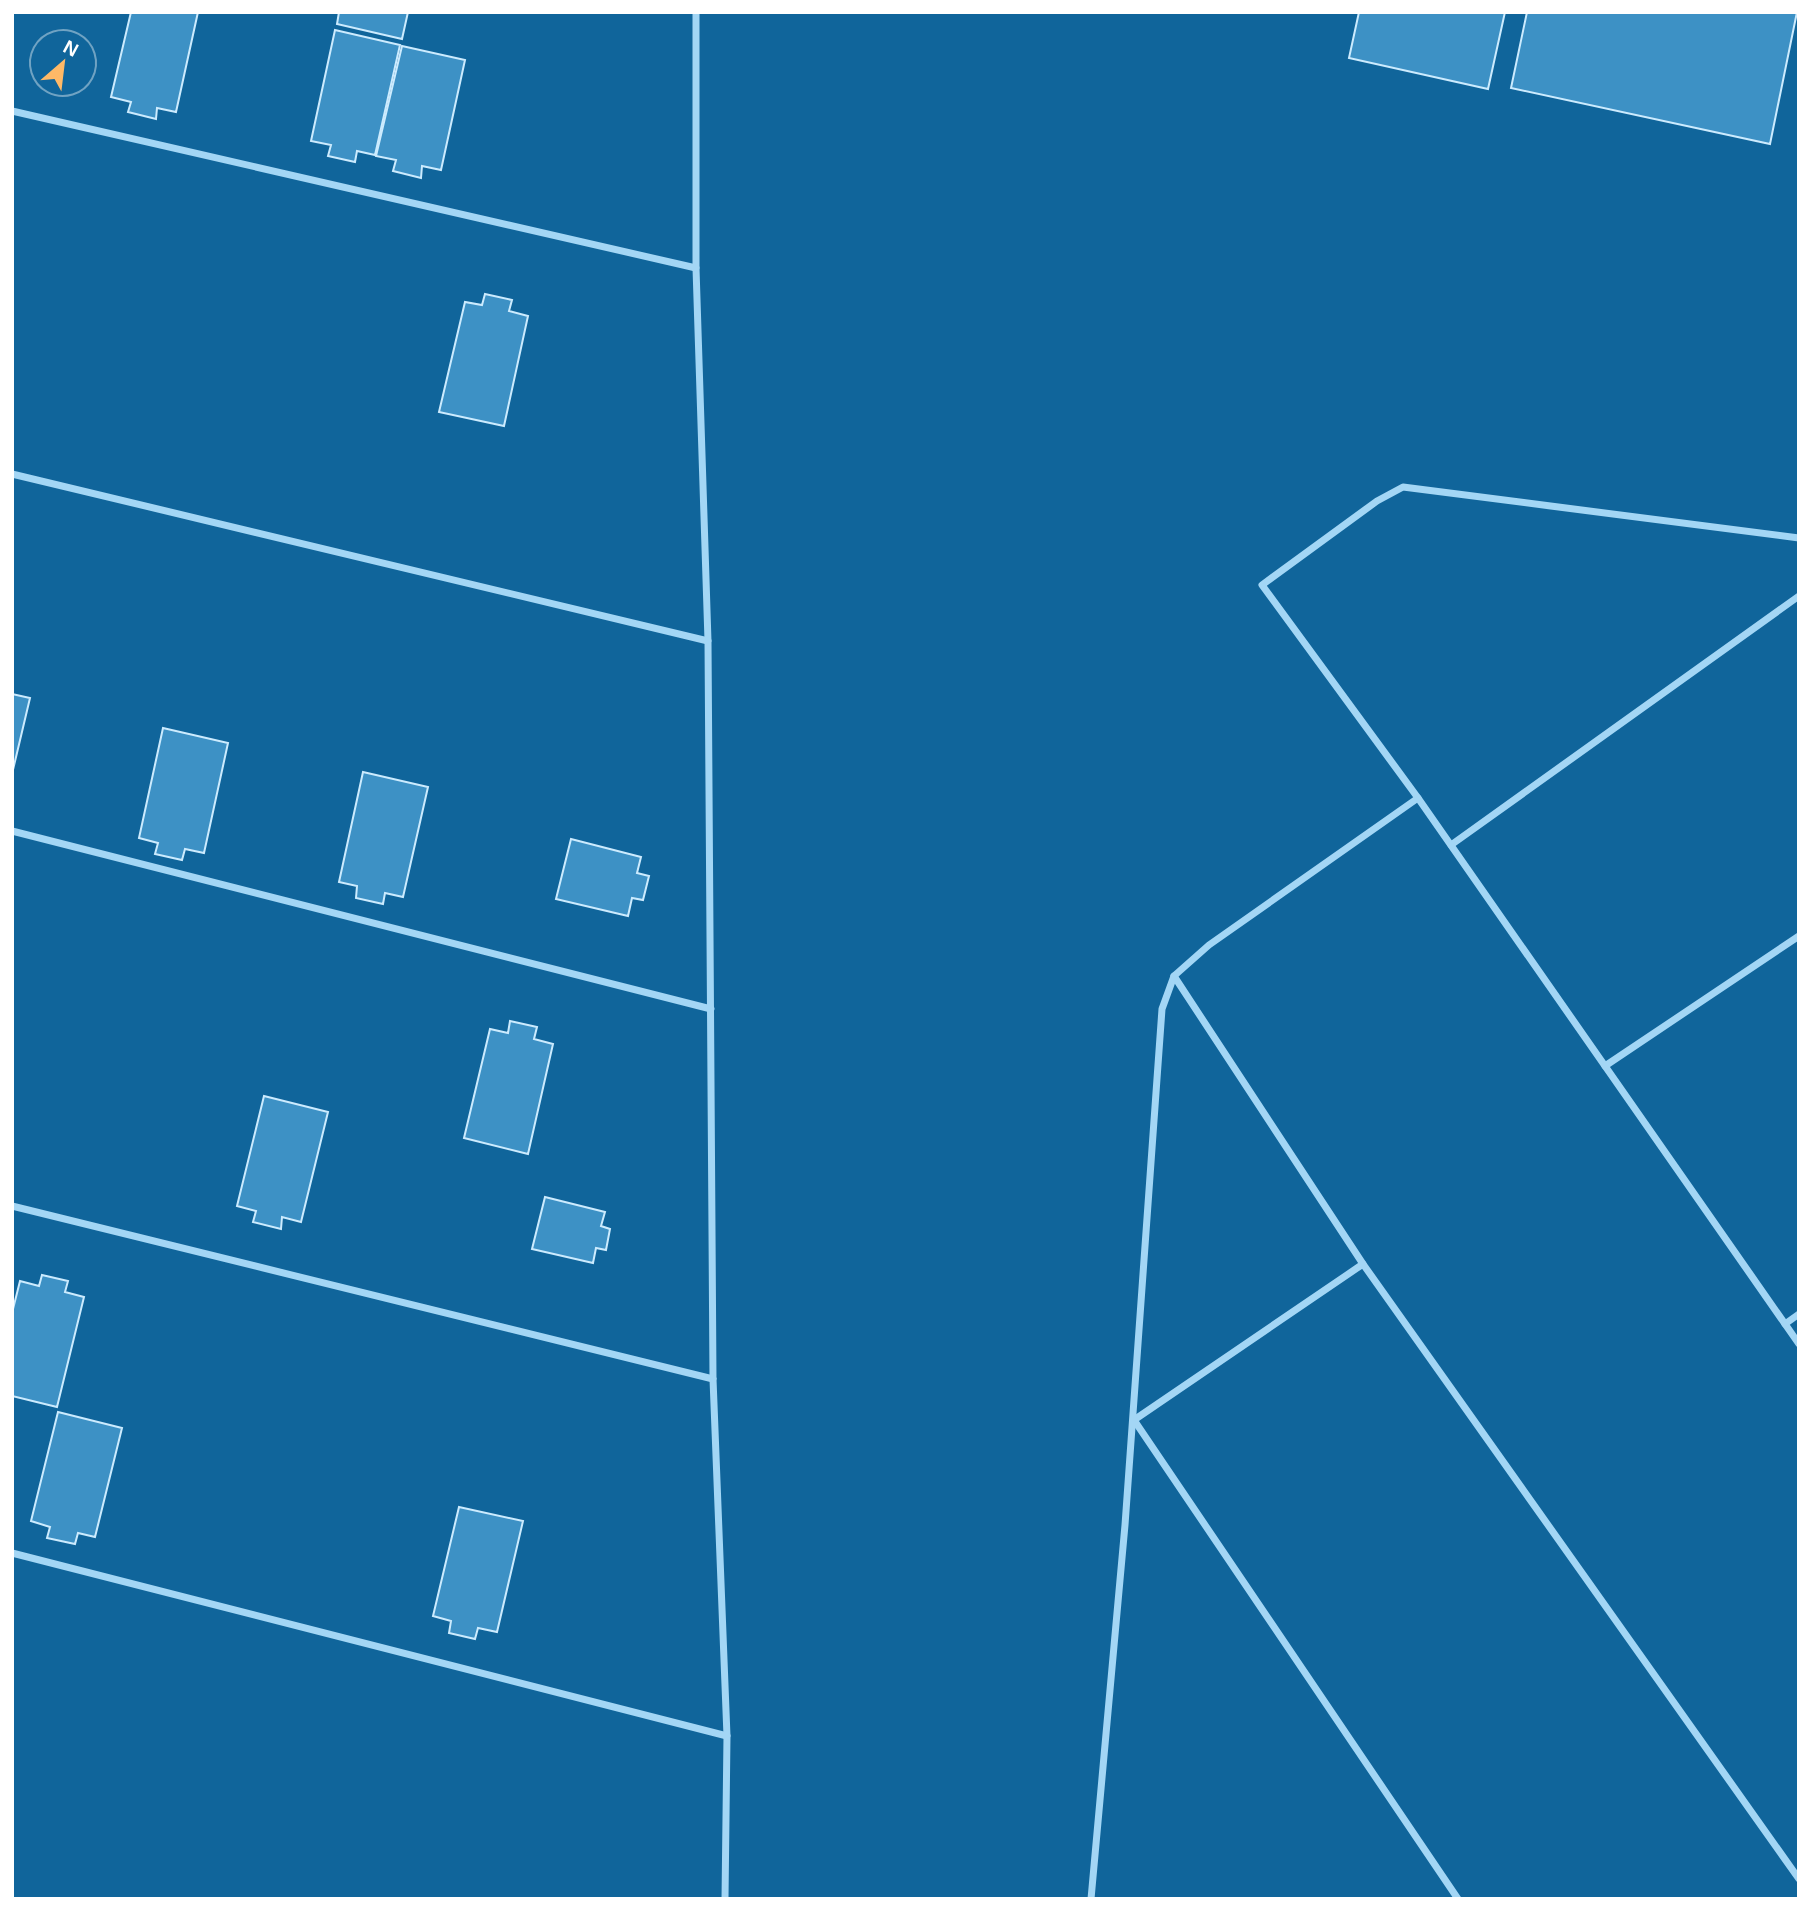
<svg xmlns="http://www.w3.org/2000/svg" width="1811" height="1911" font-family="Helvetica,sans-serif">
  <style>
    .building { fill: #3d91c5; stroke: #ccebfe; stroke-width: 2 }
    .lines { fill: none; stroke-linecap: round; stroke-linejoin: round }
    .minor { stroke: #a3d6f5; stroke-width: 7 }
  </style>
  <rect width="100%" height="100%" fill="#10659b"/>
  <g class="building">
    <path d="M131,12H198L176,112L157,108L156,119L128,112L131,102L111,97Z"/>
    <path d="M339,12H408L402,39L337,24Z"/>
    <path d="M1359,12H1505L1488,89L1349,58Z"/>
    <path d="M1527,12H1797L1770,144L1511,88Z"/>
    <path d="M335,30L400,45L375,155L357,151L355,162L328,156L331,145L311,141Z"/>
    <path d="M402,46L465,60L441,170L422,166L421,178L393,171L396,160L376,156Z"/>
    <path d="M485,294L512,300L509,311L528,316L504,426L439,412L465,302L482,305Z"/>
    <path d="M12,694L30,698L12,774Z"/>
    <path d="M163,728L228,743L204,853L185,849L182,860L155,854L158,843L139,838Z"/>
    <path d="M363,772L428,787L403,897L385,893L383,904L356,898L357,886L339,882Z"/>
    <path d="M571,839L641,857L637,873L649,876L643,900L632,898L628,916L556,899Z"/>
    <path d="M510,1021L537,1027L534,1039L553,1044L528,1154L464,1138L490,1029L508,1033Z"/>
    <path d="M264,1096L328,1112L301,1222L282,1217L281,1229L253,1222L256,1211L237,1206Z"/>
    <path d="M545,1197L605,1212L601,1226L610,1229L606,1250L596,1248L593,1263L532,1249Z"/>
    <path d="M42,1275L68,1281L65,1292L84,1297L57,1407L12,1396V1313L20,1281L39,1286Z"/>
    <path d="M58,1412L122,1428L95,1537L78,1533L75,1544L47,1538L50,1527L31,1521Z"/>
    <path d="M459,1507L523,1521L497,1632L478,1628L475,1639L449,1633L451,1621L433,1616Z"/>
  </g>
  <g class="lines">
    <g class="minor">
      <path d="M696,12V268L708,641L713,1379L727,1736L725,1899"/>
      <path d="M12,111L696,268"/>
      <path d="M12,474L708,641"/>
      <path d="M1799,538L1403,487L1377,501L1262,585L1418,798L1799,1344"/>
      <path d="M12,831L711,1009"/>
      <path d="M1451,845L1799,596"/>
      <path d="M1174,976L1363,1264L1799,1879"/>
      <path d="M1605,1066L1799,936"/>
      <path d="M12,1206L713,1379"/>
      <path d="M1363,1264L1134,1420L1458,1899"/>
      <path d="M1785,1324L1799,1314"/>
      <path d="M12,1553L727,1736"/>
      <path d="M1091,1899L1125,1525L1162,1009L1174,976L1209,945L1418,798"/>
    </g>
  </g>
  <rect width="1811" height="1911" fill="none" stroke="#ffffff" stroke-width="28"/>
  <g transform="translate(63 63) rotate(28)"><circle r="33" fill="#10659b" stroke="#70a3c3" stroke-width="2"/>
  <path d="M0-5L12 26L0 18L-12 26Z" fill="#ffb967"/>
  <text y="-10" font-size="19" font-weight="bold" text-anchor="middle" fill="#ffffff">N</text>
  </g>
</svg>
